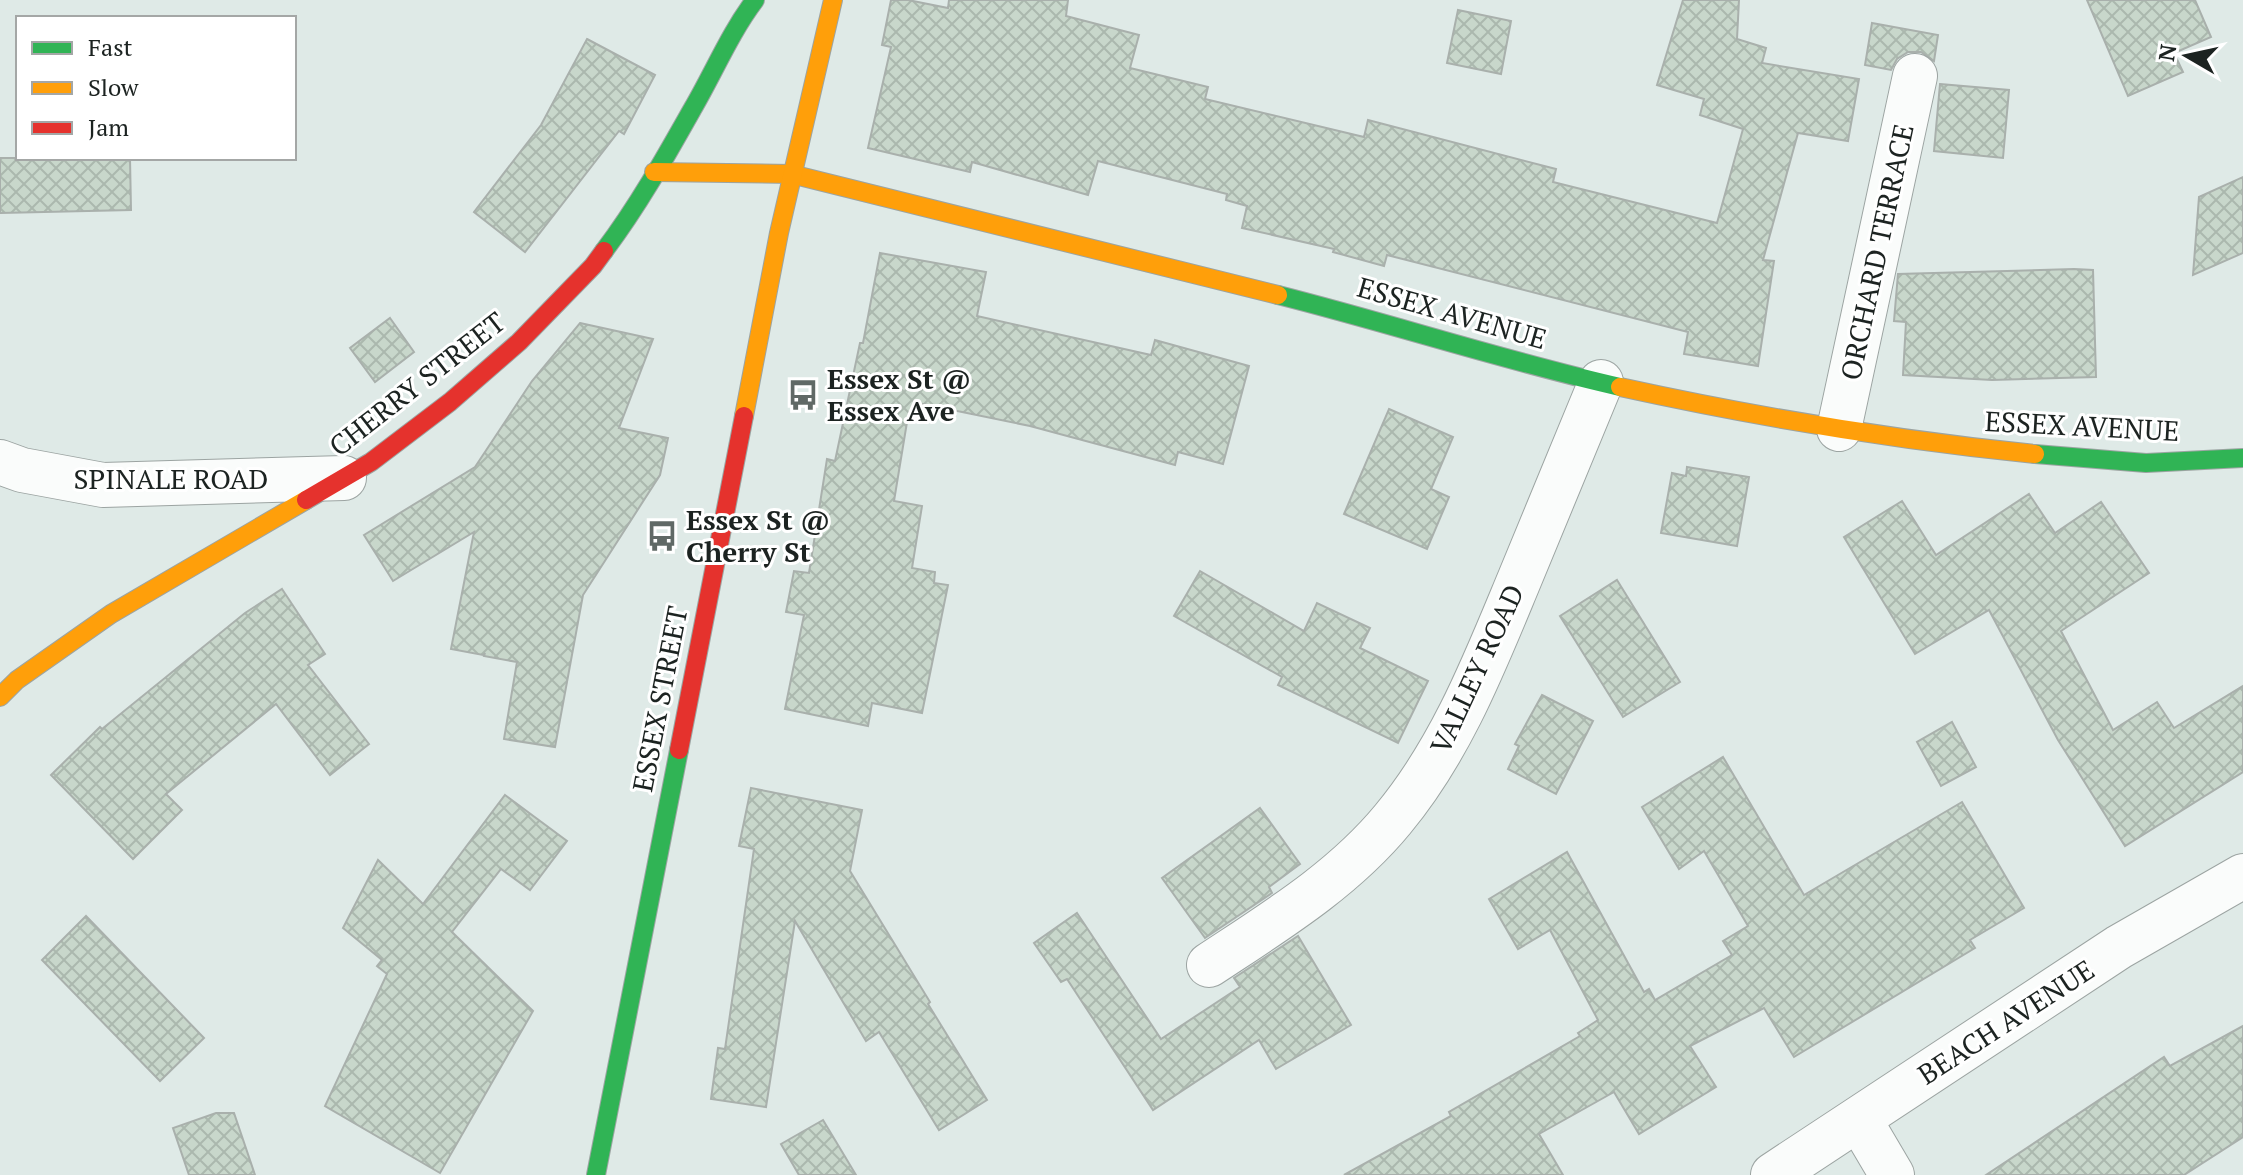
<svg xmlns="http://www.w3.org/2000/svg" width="2243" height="1175" font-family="'PT Serif',serif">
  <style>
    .building { fill: url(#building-cross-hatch); stroke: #a9b0ac; stroke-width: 2 }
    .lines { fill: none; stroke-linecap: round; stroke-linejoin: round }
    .street-casing { stroke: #9ca4a2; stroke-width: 46 }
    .fast-casing { stroke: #9ca4a2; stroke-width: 20 }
    .slow-casing { stroke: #9ca4a2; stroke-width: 20 }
    .jam-casing { stroke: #9ca4a2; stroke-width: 20 }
    .street { stroke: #fafcfb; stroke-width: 44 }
    .fast { stroke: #30b455; stroke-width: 18 }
    .slow { stroke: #ff9f0a; stroke-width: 18 }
    .jam { stroke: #e5322d; stroke-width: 18 }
    .labels { text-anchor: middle; stroke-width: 6; stroke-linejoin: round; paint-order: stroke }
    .street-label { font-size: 28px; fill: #1c2321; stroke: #fff }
    .poi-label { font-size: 28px; font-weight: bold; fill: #1c2321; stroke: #fff; text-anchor: start }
  </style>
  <defs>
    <pattern id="building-cross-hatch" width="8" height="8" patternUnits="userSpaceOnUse" patternTransform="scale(2)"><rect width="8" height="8" fill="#c8d7cb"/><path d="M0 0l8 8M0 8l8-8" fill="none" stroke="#abb8ae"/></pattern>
  </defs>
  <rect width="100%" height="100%" fill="#dfeae7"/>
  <g class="building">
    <path d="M891,0H908L948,8L949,0H1068L1066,16L1139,35L1130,68L1208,87L1205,99L1364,137L1368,120L1556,169L1553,182L1717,223L1743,129L1700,115L1704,99L1657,85L1683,0H1739L1737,39L1766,48L1762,63L1859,79L1848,141L1798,133L1763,260L1774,261L1758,366L1684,354L1688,332L1387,255L1384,266L1333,252L1334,249L1242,228L1247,206L1226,200L1227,194L1098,161L1088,195L972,162L970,172L868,148L891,47L882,45Z"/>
    <path d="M2087,0H2195L2211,37L2174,53L2183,72L2128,96Z"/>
    <path d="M1458,10L1511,21L1501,74L1447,63Z"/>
    <path d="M1872,23L1938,35L1934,61L1921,52H1908L1897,59L1891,70L1865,65Z"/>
    <path d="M587,39L655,75L624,134L619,131L525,252L474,212L541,125Z"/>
    <path d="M1940,84L2009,90L2003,158L1934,151Z"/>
    <path d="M0,158H130L131,210L0,213Z"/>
    <path d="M2243,177V253L2193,275L2199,197Z"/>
    <path d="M880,253L986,272L977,316L1151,355L1155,340L1249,366L1223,464L1178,452L1175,465L1030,426L923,404L920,419L908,416L894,501L922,506L912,568L935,572L934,583L948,585L922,713L872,703L868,726L785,709L804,615L786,612L794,571L809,573L827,459L835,461L860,343H863Z"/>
    <path d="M2074,269L2093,270L2096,377L1992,380L1903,375L1906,322L1894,321L1898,274Z"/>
    <path d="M390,318L414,352L375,382L350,348Z"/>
    <path d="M580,323L653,339L619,428L668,438L660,475L583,595L555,747L504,739L517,662L484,656L485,653L483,655L451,649L474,532L393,581L364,535L475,467L532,381Z"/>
    <path d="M1389,409L1453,437L1431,489L1449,497L1427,549L1344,514Z"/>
    <path d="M1687,467L1749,477L1737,546L1661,533L1672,473L1686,476Z"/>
    <path d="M2029,494L2055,533L2101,502L2149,573L2061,631L2113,730L2157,702L2174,728L2243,686V772L2125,846L2058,740L1989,610L1915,654L1844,537L1902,501L1936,555Z"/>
    <path d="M1200,571L1304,631L1317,603L1370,628L1360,648L1428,681L1398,743L1278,685L1282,677L1174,616Z"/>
    <path d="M1617,580L1680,682L1623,717L1560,616Z"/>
    <path d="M282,589L325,654L308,665L369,744L330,775L276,704L166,794L182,810L133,859L51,775L100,727L102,729L245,613Z"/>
    <path d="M1542,695L1593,721L1556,794L1508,769L1519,746L1515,744Z"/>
    <path d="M1952,722L1976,767L1941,786L1917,742Z"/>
    <path d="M1723,757L1804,895L1962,802L2024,908L1970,940L1975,948L1794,1057L1764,1008L1690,1046L1716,1087L1639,1134L1614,1092L1539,1134L1563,1175H1344L1451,1116L1449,1112L1580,1036L1578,1033L1598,1020L1550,930L1518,949L1489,899L1567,852L1644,992L1649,989L1655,1000L1732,955L1723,941L1748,926L1704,851L1679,869L1642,807Z"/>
    <path d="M751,788L862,810L850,871L930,1002L928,1004L987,1100L939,1130L879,1032L866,1041L795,921L766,1107L711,1099L718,1048L725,1049L754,849L739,846Z"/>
    <path d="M505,795L567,841L530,890L501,869L452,932L533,1011L440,1173L325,1106L387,974L377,966L382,960L343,928L378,860L423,904Z"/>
    <path d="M1260,808L1300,864L1269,887L1272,893L1205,938L1162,878Z"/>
    <path d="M1077,913L1161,1039L1240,987L1234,978L1298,936L1351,1025L1276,1069L1259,1040L1153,1110L1067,979L1061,982L1034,943Z"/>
    <path d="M86,916L204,1038L160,1081L42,960Z"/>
    <path d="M2243,1026V1137L2184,1175H1986L2164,1057L2170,1066Z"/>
    <path d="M216,1113H234L255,1175H189L173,1128Z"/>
    <path d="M823,1120L856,1175H799L781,1144Z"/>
  </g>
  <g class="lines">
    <defs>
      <g id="street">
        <path d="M1839,429L1915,76"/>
        <path d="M0,462L22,470L103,485L344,478"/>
        <path d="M1209,965C1274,922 1343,880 1393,819C1452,748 1485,662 1520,578C1547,513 1574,448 1601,382"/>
        <path d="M1859,1119L1892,1175"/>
        <path d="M1773,1175L2119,947L2243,876"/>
      </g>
      <g id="fast">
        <path d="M604,251C638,206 666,156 693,108C714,72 730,33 755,0"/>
        <path d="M1278,295C1393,324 1505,361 1620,387"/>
        <path d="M2035,454L2146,463L2243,458"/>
        <path d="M596,1175L679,750"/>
      </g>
      <g id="slow">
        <path d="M654,172L791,174L1278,295"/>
        <path d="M1620,387C1757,417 1895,440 2035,454"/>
        <path d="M744,416L779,233L833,0"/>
        <path d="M0,697L17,680L111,614L306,500"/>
      </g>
      <g id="jam">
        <path d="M306,500L371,462L450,402L519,342L593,266L604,251"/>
        <path d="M679,750L744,416"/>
      </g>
    </defs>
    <use href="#street" class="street-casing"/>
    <use href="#fast" class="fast-casing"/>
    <use href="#slow" class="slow-casing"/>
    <use href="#jam" class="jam-casing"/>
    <use href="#street" class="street"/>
    <use href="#fast" class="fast"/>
    <use href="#slow" class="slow"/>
    <use href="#jam" class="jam"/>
  </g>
  <defs>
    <symbol id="bus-bare" viewBox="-9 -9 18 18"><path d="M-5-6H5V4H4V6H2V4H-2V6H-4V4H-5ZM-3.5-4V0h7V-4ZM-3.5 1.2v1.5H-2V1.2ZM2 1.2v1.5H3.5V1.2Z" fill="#606966" stroke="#fff" stroke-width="2.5" paint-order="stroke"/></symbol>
  </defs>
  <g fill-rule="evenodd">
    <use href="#bus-bare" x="781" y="373" width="44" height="44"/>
    <use href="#bus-bare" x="640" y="514" width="44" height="44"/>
  </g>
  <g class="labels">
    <g class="street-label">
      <text transform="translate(1877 252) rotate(-78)" y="10">ORCHARD TERRACE</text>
      <text transform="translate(1452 313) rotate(16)" y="10">ESSEX AVENUE</text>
      <text transform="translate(417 384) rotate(-38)" y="10">CHERRY STREET</text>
      <text transform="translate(2082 426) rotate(3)" y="10">ESSEX AVENUE</text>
      <text x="171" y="489">SPINALE ROAD</text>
      <text transform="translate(1477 669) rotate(-65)" y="10">VALLEY ROAD</text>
      <text transform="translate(660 699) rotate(-79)" y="10">ESSEX STREET</text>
      <text transform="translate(2006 1022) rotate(-33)" y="10">BEACH AVENUE</text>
    </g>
    <g class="poi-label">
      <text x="827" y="389">Essex St @<tspan x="827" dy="32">Essex Ave</tspan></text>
      <text x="686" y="530">Essex St @<tspan x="686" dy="32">Cherry St</tspan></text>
    </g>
  </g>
  <rect x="16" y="16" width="280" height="144" fill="#ffffff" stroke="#a4a7a6" stroke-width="2"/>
  <rect x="32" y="42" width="40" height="12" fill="#30b455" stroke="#a4a7a6" stroke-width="2"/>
  <text x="88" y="56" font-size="24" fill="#1c2321">Fast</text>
  <rect x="32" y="82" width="40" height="12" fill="#ff9f0a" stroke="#a4a7a6" stroke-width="2"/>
  <text x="88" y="96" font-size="24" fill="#1c2321">Slow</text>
  <rect x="32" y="122" width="40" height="12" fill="#e5322d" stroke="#a4a7a6" stroke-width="2"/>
  <text x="88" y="136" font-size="24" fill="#1c2321">Jam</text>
  <g transform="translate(2187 56) rotate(279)" stroke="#ffffff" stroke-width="6" paint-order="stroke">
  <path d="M0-6L14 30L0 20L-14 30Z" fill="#1c2321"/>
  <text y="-12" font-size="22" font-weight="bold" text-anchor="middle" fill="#1c2321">N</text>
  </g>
</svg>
